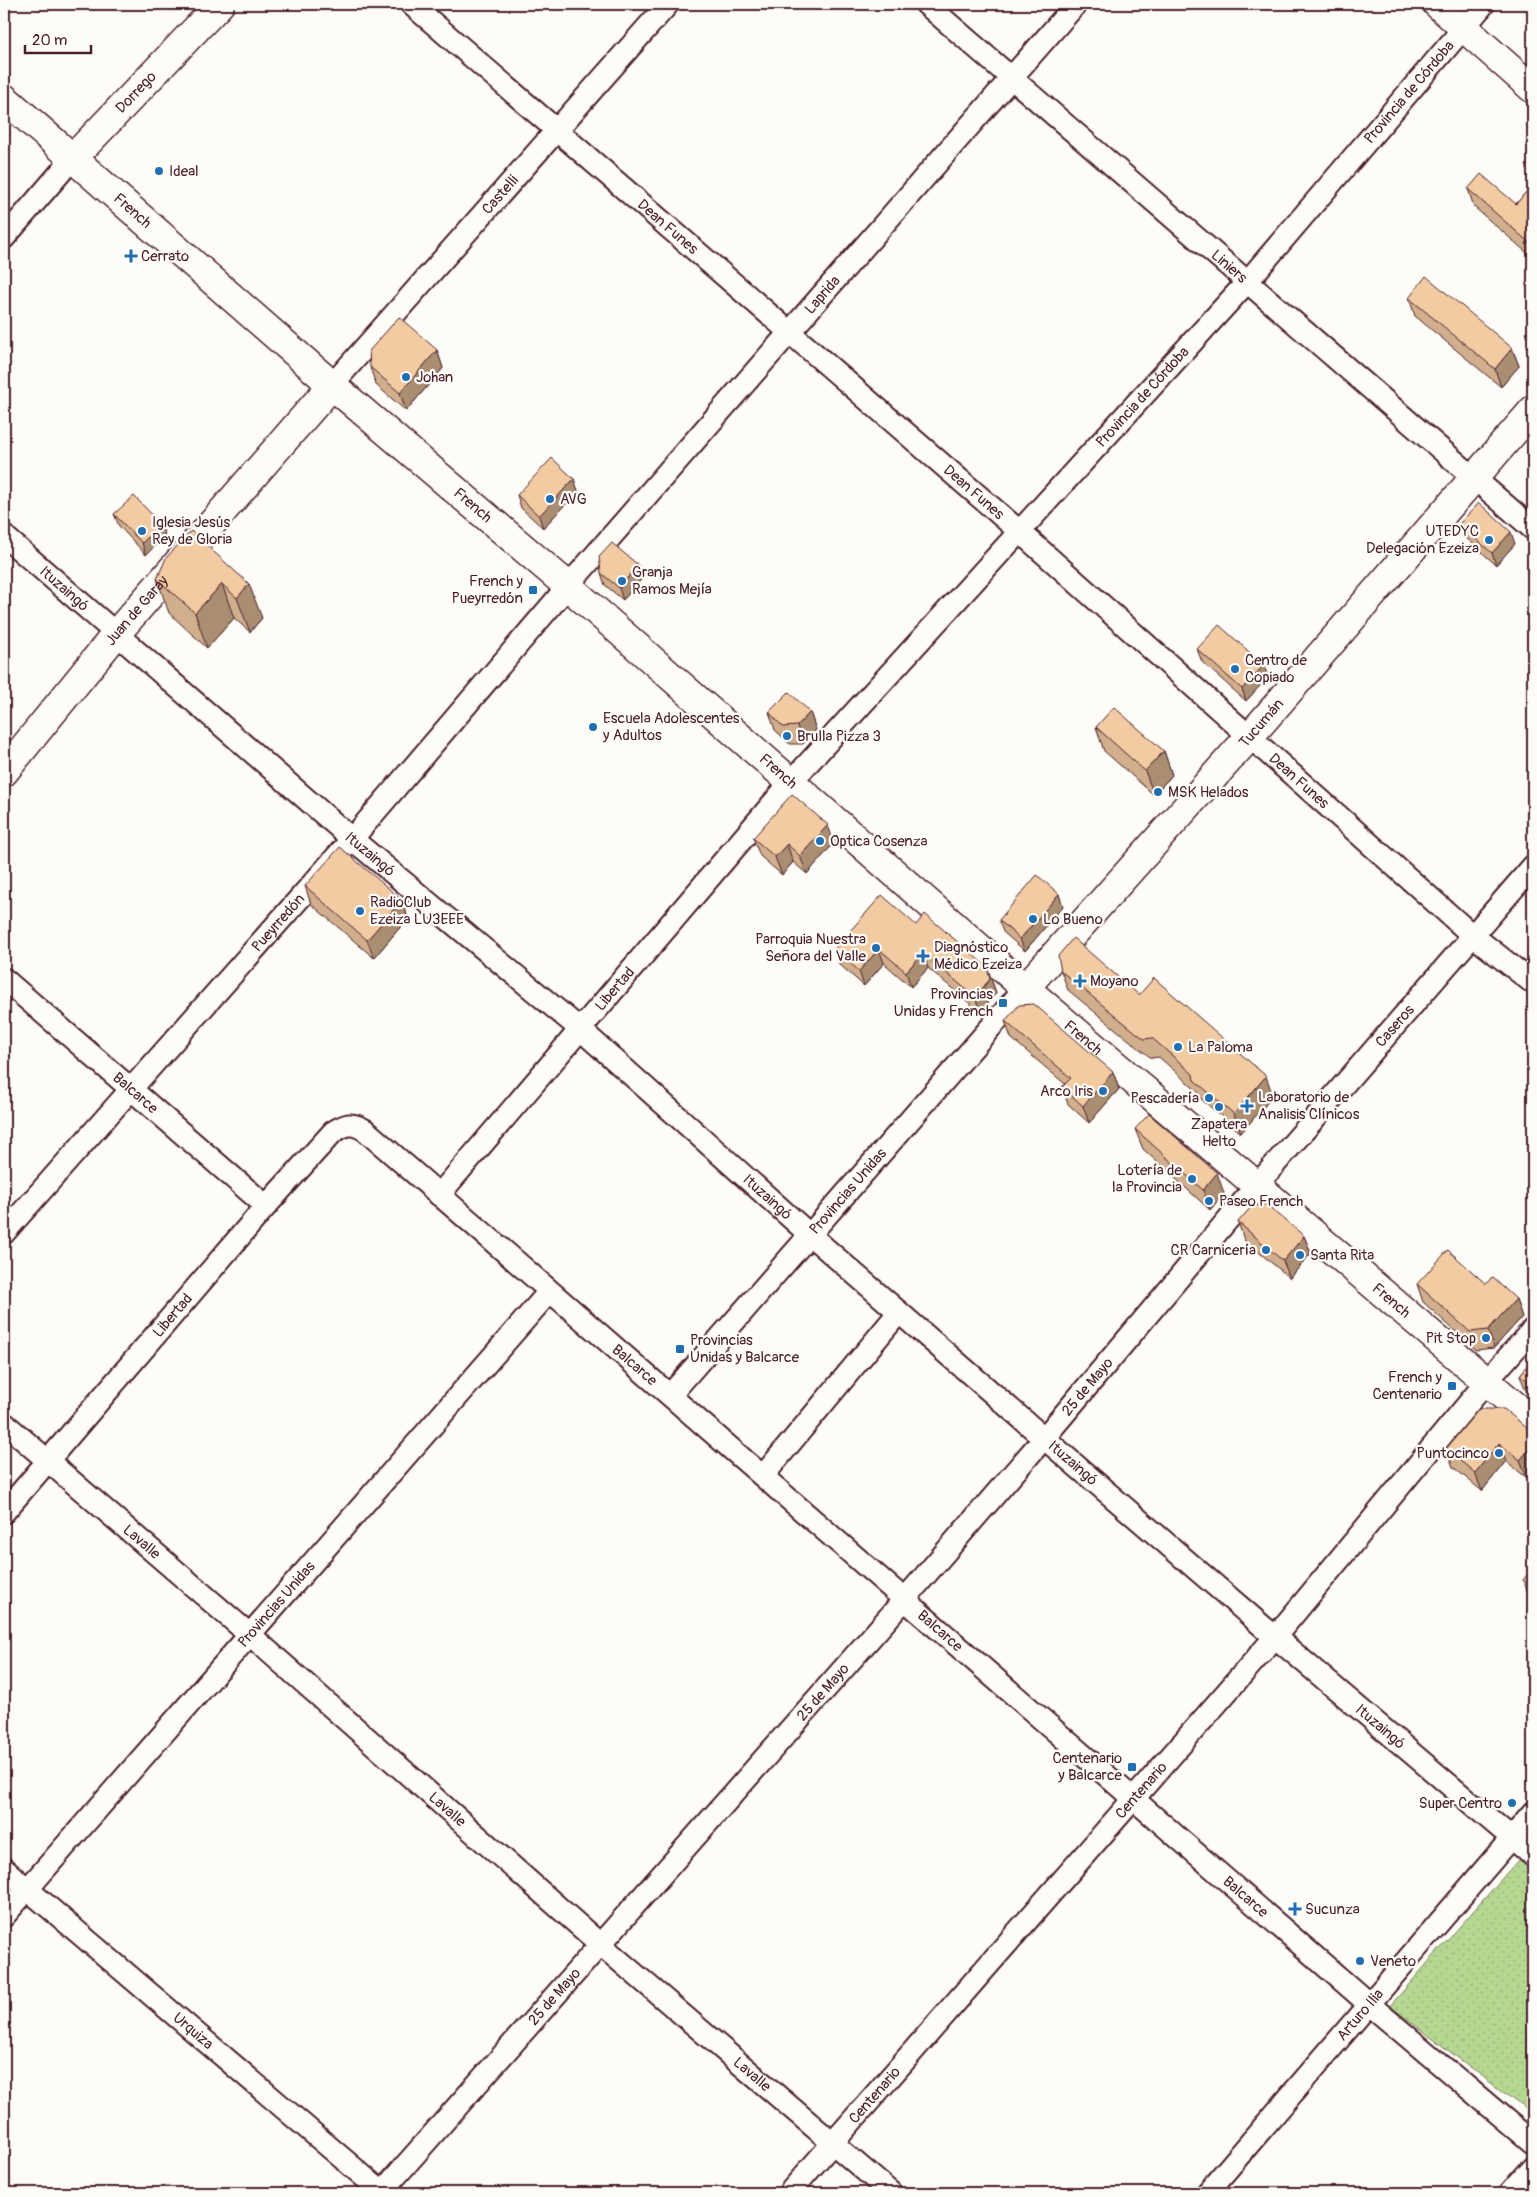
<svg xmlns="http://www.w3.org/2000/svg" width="1537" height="2197" font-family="Pangolin,sans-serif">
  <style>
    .grass { fill: url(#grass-dots); stroke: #807b5e }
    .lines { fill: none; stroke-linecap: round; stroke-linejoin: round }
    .street-casing { stroke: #4a1f2b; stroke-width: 25 }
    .secondary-casing { stroke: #4a1f2b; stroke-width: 31 }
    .street { stroke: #fdfcf7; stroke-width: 21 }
    .secondary { stroke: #fdfcf7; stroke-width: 28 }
    .wall { fill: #d1af8c; stroke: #4a1f2b }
    .shaded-wall { fill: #aa8e72; stroke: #4a1f2b }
    .building { fill: #f3cba3; stroke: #4a1f2b }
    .poi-dot { fill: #1f6fb2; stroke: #fdfcf7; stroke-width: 2 }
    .labels { text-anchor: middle; stroke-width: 4.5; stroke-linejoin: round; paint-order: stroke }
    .street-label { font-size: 15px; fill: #4a1f2b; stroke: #fdfcf7 }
    .poi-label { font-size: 15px; fill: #4a1f2b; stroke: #fdfcf7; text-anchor: start }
  </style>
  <defs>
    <pattern id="grass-dots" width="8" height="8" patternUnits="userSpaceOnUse" patternTransform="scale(1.25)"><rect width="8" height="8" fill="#b5d791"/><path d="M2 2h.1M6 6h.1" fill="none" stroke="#9db87d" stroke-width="1.8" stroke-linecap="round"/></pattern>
  </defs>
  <rect width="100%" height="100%" fill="#fdfcf7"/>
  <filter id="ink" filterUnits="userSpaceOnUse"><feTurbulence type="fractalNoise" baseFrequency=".02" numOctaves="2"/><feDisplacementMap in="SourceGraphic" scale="10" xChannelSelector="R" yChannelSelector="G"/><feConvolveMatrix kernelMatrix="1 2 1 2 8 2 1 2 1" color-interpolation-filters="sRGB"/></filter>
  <g filter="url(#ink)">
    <path class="grass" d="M1519,1859L1533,1871V2115L1390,2006Z"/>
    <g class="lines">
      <defs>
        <g id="street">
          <path id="s1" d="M411,4L1019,531L1472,935L1533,983"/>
          <path id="s2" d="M926,4L1533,529"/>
          <path d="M4,238L73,158"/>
          <path id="s3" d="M332,385L668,4"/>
          <path id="s4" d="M4,536L352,839L580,1029L810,1235L1044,1438L1275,1637L1533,1856"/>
          <path id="s5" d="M4,979L266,1206"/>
          <path id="s6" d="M439,1195L791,782L1247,282L1484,4"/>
          <path id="s7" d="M4,1233L352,839L568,586L1076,4"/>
          <path id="s8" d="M671,1394L1025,988"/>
          <path id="s9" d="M4,1423L249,1634L601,1945L891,2193"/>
          <path d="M763,1476L899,1312"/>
          <path id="s10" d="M4,1512L266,1206L333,1132C346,1124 352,1122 365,1130L1369,2004L1533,2143"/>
          <path id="s11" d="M4,1869L383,2193"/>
          <path id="s12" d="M4,1916L549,1292"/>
          <path id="s13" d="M381,2193L904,1600L1044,1438L1257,1185L1533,866"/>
          <path id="s14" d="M789,2193L1275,1637L1487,1381L1533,1329"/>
          <path id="s15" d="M1207,2193L1533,1813"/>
          <path d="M1510,2193L1533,2167"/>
        </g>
        <g id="secondary">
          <path d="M1437,4L1533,89"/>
          <path id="s16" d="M4,98L332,385L568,586L1025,988L1533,1421"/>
          <path id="s17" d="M73,158L220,4"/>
          <path id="s18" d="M4,772L116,634L332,385"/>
          <path id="s19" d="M1025,988L1250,736L1533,410"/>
        </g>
      </defs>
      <use href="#street" class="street-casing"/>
      <use href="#secondary" class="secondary-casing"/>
      <use href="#street" class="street"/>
      <use href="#secondary" class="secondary"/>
    </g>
    <g class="wall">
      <path d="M1533,184V258L1474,207L1468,189L1516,204Z"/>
      <path d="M1409,298L1512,348L1519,366L1501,387L1415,316Z"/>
      <path d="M437,350L443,368L406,411L376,385L370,367Z"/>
      <path d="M574,479L578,491L543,528L521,508L517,495Z"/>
      <path d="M114,514L161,524L165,536L146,555L119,526Z"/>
      <path d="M1459,524L1515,544L1496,565L1464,536Z"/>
      <path d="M191,531L262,618L250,632L234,618L207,648L169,613L157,579Z"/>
      <path d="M601,573L643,577L623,600L605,585Z"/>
      <path d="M1197,649L1268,677L1246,701L1202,662Z"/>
      <path d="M769,712H810L816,730L803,744H790L775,730Z"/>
      <path d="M1096,727L1164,751L1172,775L1154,795L1104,751Z"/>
      <path d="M753,838L834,843L807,874L793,862L782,875L760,856Z"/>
      <path d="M305,886L402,900L408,918L374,958L311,904Z"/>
      <path d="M1063,906L1025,951L1003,932L999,920Z"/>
      <path d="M916,925L987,967L996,993L980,1012L928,968L911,987L884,963L864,986L839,964L834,949Z"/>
      <path d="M1061,971L1139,995L1273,1096L1241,1133L1201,1099L1198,1092L1159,1057L1151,1058L1068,990Z"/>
      <path d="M1005,1021L1113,1072L1119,1089L1089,1123L1068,1104L1062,1087L1065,1084L1011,1038Z"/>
      <path d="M1135,1129L1224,1193L1210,1210L1143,1149Z"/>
      <path d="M1238,1222L1304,1236L1311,1253L1290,1278L1244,1240Z"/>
      <path d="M1417,1284H1486L1516,1299L1522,1317L1494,1348L1476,1350L1423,1302Z"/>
      <path d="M1533,1359V1396L1526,1391L1520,1375Z"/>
      <path d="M1533,1433V1470L1527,1478L1506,1461L1482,1491L1453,1467L1446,1449Z"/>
      <path d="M1533,1569V1599L1529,1596L1523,1580Z"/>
    </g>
    <g class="shaded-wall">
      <path d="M1512,348L1519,366L1501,387L1495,369Z"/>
      <path d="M437,350L443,368L406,411L400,393Z"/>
      <path d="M574,479L578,491L543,528L539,516Z"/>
      <path d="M161,524L165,536L146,555L142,543Z"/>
      <path d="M1511,532L1515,544L1496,565L1492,553Z"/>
      <path d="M638,565L643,577L623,600L619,588Z"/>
      <path d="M222,584L234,618L207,648L195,613Z"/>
      <path d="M249,584L262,618L250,632L237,598Z"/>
      <path d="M1264,665L1268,677L1246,701L1242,689Z"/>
      <path d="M810,712L816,730L803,744L797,726Z"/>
      <path d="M1164,751L1172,775L1154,795L1145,771Z"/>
      <path d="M828,825L834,843L807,874L800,856Z"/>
      <path d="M787,844L793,862L782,875L775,857Z"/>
      <path d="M1059,894L1063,906L1025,951L1020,939Z"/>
      <path d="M402,900L408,918L374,958L367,940Z"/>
      <path d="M879,949L884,963L864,986L859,971Z"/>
      <path d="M923,953L928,968L911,987L906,972Z"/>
      <path d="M987,967L996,993L980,1012L975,997Z"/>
      <path d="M1113,1072L1119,1089L1089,1123L1083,1106Z"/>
      <path d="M1266,1076L1273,1096L1241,1133L1234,1114Z"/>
      <path d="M1217,1173L1224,1193L1210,1210L1203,1190Z"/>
      <path d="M1304,1236L1311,1253L1290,1278L1283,1261Z"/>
      <path d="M1516,1299L1522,1317L1494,1348L1488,1330Z"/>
      <path d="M1499,1443L1506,1461L1482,1491L1475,1473Z"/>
      <path d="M1533,1445V1470L1527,1478L1520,1460Z"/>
    </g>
    <g class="building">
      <path d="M1481,174L1516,204L1533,184V246L1468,189Z"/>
      <path d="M1426,276L1512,348L1495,369L1409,298Z"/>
      <path d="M399,317L437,350L400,393L370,367L369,351Z"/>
      <path d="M552,458L574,479L539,516L517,495Z"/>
      <path d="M134,496L161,524L142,543L114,514Z"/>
      <path d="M1479,503L1511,532L1492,553L1459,524Z"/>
      <path d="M191,531L249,584L237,598L222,584L195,613L157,579L166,558Z"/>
      <path d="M612,543L638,565L619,588L601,573L599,557Z"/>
      <path d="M1219,625L1264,665L1242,689L1197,649Z"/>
      <path d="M789,692L810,712L797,726L783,727L769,712Z"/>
      <path d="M1114,707L1164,751L1145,771L1096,727Z"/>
      <path d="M792,794L828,825L800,856L787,844L775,857L753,838Z"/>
      <path d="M340,847L402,900L367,940L305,886Z"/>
      <path d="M1037,875L1059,894L1020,939L999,920Z"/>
      <path d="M882,895L916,925L925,914L987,967L990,979L975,997L923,953L906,972L879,949L859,971L834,949Z"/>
      <path d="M1073,938L1139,995L1154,978L1266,1076L1234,1114L1194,1080L1193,1074L1152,1038L1144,1039L1061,971L1058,956Z"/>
      <path d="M1034,1004L1113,1072L1083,1106L1062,1087L1071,1078L1005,1021L1019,1005Z"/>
      <path d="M1149,1114L1217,1173L1203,1190L1135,1129Z"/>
      <path d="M1266,1204L1304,1236L1283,1261L1238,1222L1252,1206Z"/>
      <path d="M1448,1250L1486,1284L1492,1277L1516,1299L1488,1330L1470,1332L1417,1284Z"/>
      <path d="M1533,1359V1385L1520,1375Z"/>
      <path d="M1479,1409H1504L1533,1433V1445L1520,1460L1499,1443L1475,1473L1446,1449Z"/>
      <path d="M1533,1569V1588L1523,1580Z"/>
    </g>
  </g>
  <g class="poi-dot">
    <circle cx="159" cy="171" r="5"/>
    <path d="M128.5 248.5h5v5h5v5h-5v5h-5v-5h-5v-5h5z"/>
    <circle cx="406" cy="377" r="5"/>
    <circle cx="550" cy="499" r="5"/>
    <circle cx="142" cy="531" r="5"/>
    <circle cx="1489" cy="540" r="5"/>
    <circle cx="622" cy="581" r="5"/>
    <rect x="528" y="585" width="10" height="10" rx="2.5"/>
    <circle cx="1235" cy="669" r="5"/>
    <circle cx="593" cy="727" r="5"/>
    <circle cx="787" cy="736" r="5"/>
    <circle cx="1158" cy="792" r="5"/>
    <circle cx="820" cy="841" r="5"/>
    <circle cx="360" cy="911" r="5"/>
    <circle cx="1033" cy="919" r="5"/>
    <circle cx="876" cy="948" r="5"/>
    <path d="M920.5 948.5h5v5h5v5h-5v5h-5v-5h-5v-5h5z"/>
    <path d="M1077.5 973.5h5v5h5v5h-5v5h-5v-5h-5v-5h5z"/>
    <rect x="998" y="998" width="10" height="10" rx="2.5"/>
    <circle cx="1178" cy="1047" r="5"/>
    <circle cx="1103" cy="1091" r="5"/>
    <circle cx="1209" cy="1098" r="5"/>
    <path d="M1244.5 1098.5h5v5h5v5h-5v5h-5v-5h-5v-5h5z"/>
    <circle cx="1219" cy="1107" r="5"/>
    <circle cx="1192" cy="1179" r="5"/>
    <circle cx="1209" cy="1201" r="5"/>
    <circle cx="1266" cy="1250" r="5"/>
    <circle cx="1300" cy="1255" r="5"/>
    <circle cx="1486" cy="1338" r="5"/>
    <rect x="675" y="1344" width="10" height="10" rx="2.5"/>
    <rect x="1447" y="1381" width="10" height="10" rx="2.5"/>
    <circle cx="1499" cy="1453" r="5"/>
    <rect x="1127" y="1762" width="10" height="10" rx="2.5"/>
    <circle cx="1512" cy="1803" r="5"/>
    <path d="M1292.5 1901.5h5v5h5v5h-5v5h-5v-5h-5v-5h5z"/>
    <circle cx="1360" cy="1961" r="5"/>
  </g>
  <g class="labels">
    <g class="street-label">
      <text dy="5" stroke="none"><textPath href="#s17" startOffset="91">Dorrego</textPath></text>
      <text dy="5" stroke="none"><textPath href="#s6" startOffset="1469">Provincia de Córdoba</textPath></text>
      <text dy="5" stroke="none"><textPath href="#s3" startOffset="254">Castelli</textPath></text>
      <text dy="5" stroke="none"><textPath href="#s16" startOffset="171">French</textPath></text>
      <text dy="5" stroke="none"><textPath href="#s1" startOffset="340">Dean Funes</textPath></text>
      <text dy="5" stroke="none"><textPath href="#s2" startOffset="401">Liniers</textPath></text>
      <text dy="5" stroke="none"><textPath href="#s7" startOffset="1245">Laprida</textPath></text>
      <text dy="5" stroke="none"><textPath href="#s6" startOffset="1064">Provincia de Córdoba</textPath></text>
      <text dy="5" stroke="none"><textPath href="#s1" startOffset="745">Dean Funes</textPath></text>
      <text dy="5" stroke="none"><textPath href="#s16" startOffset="621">French</textPath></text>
      <text dy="5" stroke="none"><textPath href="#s4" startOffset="80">Ituzaingó</textPath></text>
      <text dy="5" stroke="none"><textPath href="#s18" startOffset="209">Juan de Garay</textPath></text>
      <text dy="5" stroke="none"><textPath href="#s19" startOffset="355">Tucumán</textPath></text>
      <text dy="5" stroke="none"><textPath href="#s16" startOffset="1026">French</textPath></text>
      <text dy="5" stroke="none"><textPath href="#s1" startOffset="1180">Dean Funes</textPath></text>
      <text dy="5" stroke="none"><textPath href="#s4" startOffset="485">Ituzaingó</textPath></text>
      <text dy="5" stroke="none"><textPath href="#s7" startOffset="414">Pueyrredón</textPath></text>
      <text dy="5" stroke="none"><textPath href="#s6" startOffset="271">Libertad</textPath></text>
      <text dy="5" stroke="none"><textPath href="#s13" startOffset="1546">Caseros</textPath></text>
      <text dy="5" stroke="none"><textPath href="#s16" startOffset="1431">French</textPath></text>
      <text dy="5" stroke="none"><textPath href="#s5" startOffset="174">Balcarce</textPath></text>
      <text dy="5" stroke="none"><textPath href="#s8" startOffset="269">Provincias Unidas</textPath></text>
      <text dy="5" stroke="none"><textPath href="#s4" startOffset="1010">Ituzaingó</textPath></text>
      <text dy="5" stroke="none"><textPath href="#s16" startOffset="1836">French</textPath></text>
      <text dy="5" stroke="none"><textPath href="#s10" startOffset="259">Libertad</textPath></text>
      <text dy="5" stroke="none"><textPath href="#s10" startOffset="895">Balcarce</textPath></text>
      <text dy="5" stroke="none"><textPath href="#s13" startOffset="1072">25 de Mayo</textPath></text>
      <text dy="5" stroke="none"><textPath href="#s4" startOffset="1415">Ituzaingó</textPath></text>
      <text dy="5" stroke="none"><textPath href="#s9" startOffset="182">Lavalle</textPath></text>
      <text dy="5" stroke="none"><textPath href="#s12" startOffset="414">Provincias Unidas</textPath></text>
      <text dy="5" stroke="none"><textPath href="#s10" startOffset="1300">Balcarce</textPath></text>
      <text dy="5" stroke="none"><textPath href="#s13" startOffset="668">25 de Mayo</textPath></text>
      <text dy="5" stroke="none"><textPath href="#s4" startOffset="1820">Ituzaingó</textPath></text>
      <text dy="5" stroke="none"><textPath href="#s14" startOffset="535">Centenario</textPath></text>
      <text dy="5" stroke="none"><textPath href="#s9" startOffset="588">Lavalle</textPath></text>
      <text dy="5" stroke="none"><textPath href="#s10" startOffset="1705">Balcarce</textPath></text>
      <text dy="5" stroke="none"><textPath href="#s13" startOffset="262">25 de Mayo</textPath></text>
      <text dy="5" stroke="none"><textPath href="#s15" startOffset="235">Arturo Ilia</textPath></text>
      <text dy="5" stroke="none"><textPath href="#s11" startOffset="249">Urquiza</textPath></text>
      <text dy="5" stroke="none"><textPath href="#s9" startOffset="992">Lavalle</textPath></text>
      <text dy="5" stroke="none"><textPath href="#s14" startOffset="130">Centenario</textPath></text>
    </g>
    <g class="poi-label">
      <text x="169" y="176">Ideal</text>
      <text x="141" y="261">Cerrato</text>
      <text x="416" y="382">Johan</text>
      <text x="560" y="504">AVG</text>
      <text x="152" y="527">Iglesia Jesús<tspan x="152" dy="17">Rey de Gloria</tspan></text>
      <text x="1479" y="536" text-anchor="end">UTEDYC<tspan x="1479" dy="17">Delegación Ezeiza</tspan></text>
      <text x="632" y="577">Granja<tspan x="632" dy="17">Ramos Mejía</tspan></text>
      <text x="523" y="586" text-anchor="end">French y<tspan x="523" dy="17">Pueyrredón</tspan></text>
      <text x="1245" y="665">Centro de<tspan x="1245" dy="17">Copiado</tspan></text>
      <text x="603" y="723">Escuela Adolescentes<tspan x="603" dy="17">y Adultos</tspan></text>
      <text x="797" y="741">Brulla Pizza 3</text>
      <text x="1168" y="797">MSK Helados</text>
      <text x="830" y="846">Optica Cosenza</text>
      <text x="370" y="907">RadioClub<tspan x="370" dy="17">Ezeiza LU3EEE</tspan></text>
      <text x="1043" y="924">Lo Bueno</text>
      <text x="866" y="944" text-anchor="end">Parroquia Nuestra<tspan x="866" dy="17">Señora del Valle</tspan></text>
      <text x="934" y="952">Diagnóstico<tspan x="934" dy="17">Médico Ezeiza</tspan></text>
      <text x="1090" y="986">Moyano</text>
      <text x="993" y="999" text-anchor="end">Provincias<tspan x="993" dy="17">Unidas y French</tspan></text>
      <text x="1188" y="1052">La Paloma</text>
      <text x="1093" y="1096" text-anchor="end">Arco Iris</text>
      <text x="1258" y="1102">Laboratorio de<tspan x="1258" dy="17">Analisis Clínicos</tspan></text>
      <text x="1199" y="1103" text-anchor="end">Pescadería</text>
      <text x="1219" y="1129" text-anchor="middle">Zapatera<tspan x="1219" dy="17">Helto</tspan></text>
      <text x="1182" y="1175" text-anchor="end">Lotería de<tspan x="1182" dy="17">la Provincia</tspan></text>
      <text x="1219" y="1206">Paseo French</text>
      <text x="1256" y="1255" text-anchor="end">CR Carnicería</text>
      <text x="1310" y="1260">Santa Rita</text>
      <text x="1476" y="1343" text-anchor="end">Pit Stop</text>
      <text x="690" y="1345">Provincias<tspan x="690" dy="17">Unidas y Balcarce</tspan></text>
      <text x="1442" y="1382" text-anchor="end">French y<tspan x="1442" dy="17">Centenario</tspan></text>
      <text x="1489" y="1458" text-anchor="end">Puntocinco</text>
      <text x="1122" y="1763" text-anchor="end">Centenario<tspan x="1122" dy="17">y Balcarce</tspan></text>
      <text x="1502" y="1808" text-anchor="end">Super Centro</text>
      <text x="1305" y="1914">Sucunza</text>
      <text x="1370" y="1966">Veneto</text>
    </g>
  </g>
  <rect width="1537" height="2197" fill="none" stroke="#fdfcf7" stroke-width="20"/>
  <rect x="10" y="10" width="1517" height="2177" fill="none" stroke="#4a1f2b" stroke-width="2" filter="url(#ink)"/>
  <path d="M25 45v8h66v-8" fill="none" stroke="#4a1f2b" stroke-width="2.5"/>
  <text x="32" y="45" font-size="15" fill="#4a1f2b" stroke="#fdfcf7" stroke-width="4" paint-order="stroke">20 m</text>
</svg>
